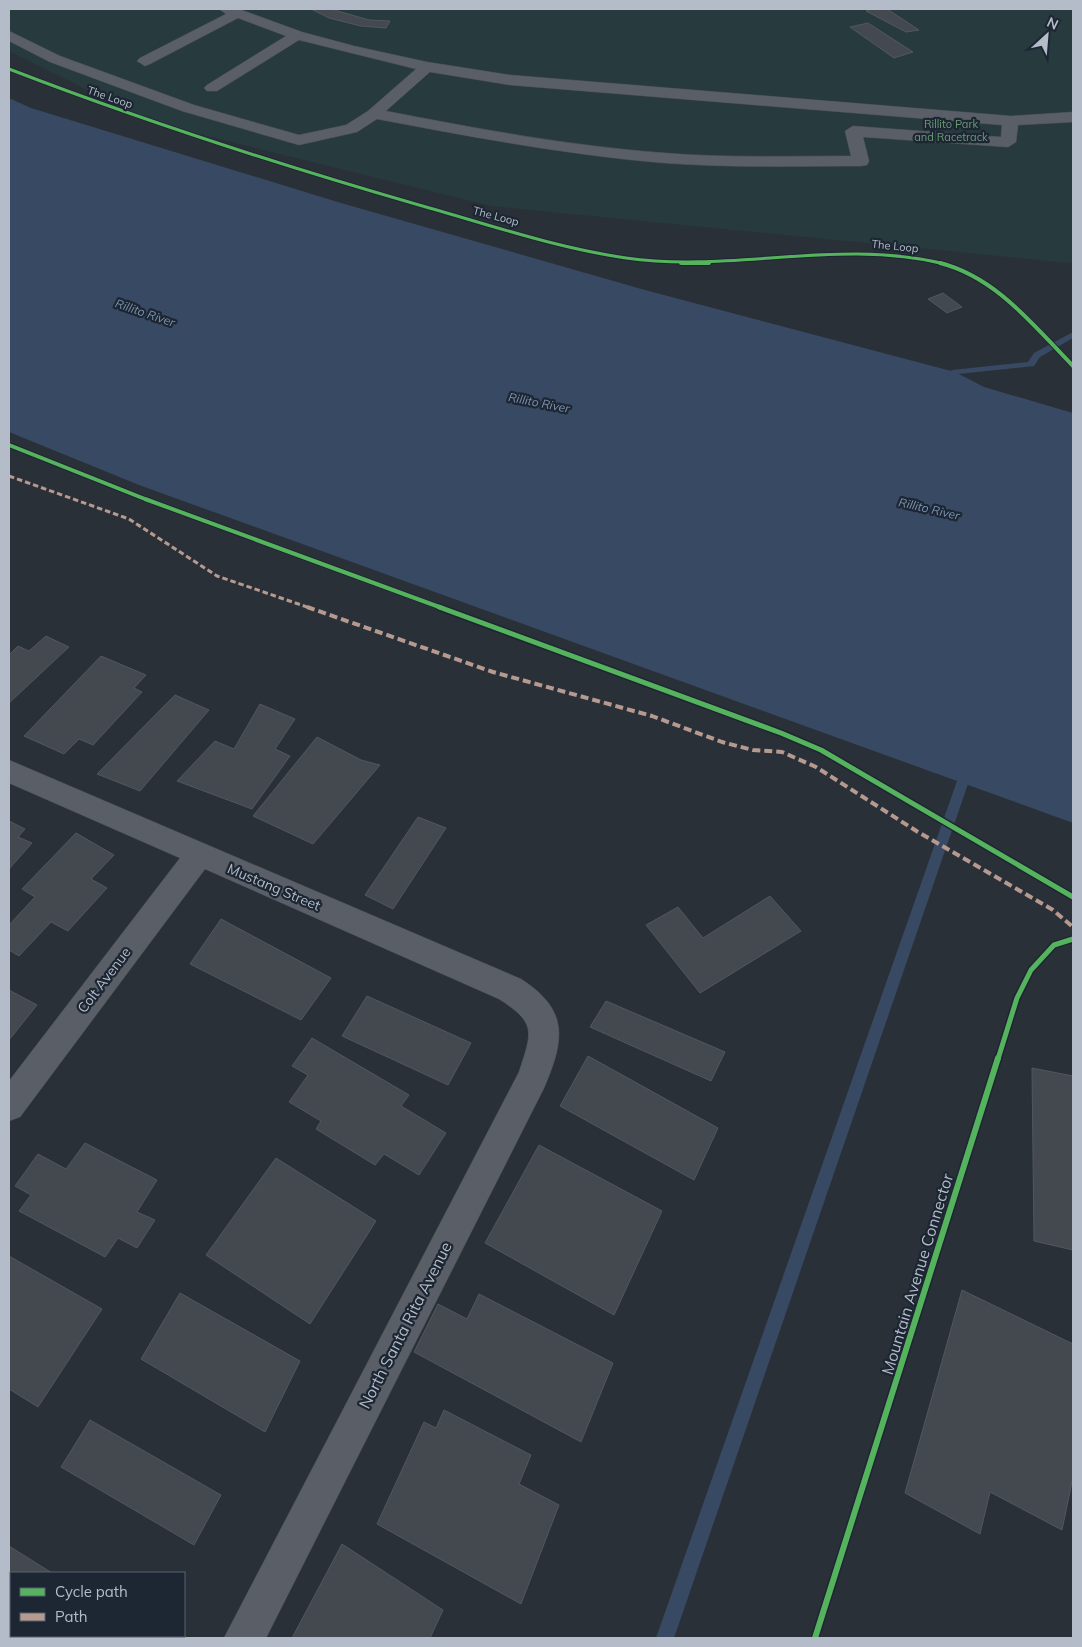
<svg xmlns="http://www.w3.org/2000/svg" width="1082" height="1647" font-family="Mulish,sans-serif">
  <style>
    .green { fill: #273a3e }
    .water { fill: #384963 }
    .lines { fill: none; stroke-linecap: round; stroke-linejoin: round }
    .stream { fill: #384963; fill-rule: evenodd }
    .building { fill: #444950; stroke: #52575f }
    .minor-casing { stroke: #484c53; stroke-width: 1 }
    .minor { fill: #5a5e66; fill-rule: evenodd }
    .quiet-far1 { stroke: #b69a8f; stroke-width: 3; stroke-dasharray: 5.5 3; stroke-linecap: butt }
    .quiet { stroke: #b69a8f; stroke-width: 4; stroke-dasharray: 8 4; stroke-linecap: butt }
    .cycleway-far3-casing { stroke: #1d2633; stroke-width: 5 }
    .cycleway-far2-casing { stroke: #1d2633; stroke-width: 6 }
    .cycleway-far1-casing { stroke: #1d2633; stroke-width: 8 }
    .cycleway-casing { stroke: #1d2633; stroke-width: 9 }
    .cycleway-far3 { stroke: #56b35d; stroke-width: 3 }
    .cycleway-far2 { stroke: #56b35d; stroke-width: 4 }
    .cycleway-far1 { stroke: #56b35d; stroke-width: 5 }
    .cycleway { stroke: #56b35d; stroke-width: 6 }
    .labels { text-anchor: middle; stroke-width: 4.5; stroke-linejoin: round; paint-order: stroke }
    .far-street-label { font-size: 11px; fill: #b4bcc9; stroke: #1d2633 }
    .far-park-label { font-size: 11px; fill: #6b9a76; stroke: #1d2633 }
    .far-water-label { font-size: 12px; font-style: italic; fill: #7c92b1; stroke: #1d2633 }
    .street-label { font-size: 14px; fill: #b4bcc9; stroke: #1d2633 }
    .near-street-label { font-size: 16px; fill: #b4bcc9; stroke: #1d2633 }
  </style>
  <rect width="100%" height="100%" fill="#2a3038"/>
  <path class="green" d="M9,9H1073V261L1070,263L491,206L154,123L9,51Z"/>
  <path class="water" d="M9,98L31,108L341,203L645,290L955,372L984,387L1073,413V823L139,485L9,432Z"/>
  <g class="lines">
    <g class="stream">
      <path d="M1073,332V338L1040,357L1034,366L958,374L947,387H941L939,385L952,370L1028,362L1034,353Z"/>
      <path d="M977,771L981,773L983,776L981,779L968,784L674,1638H656L957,781L959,778Z"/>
    </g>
  </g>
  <g class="building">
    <path d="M311,9H331L369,20L390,21L386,28L361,26L329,18Z"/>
    <path d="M873,9H887L919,30L906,32L866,11Z"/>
    <path d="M868,23L913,52L894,58L850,27Z"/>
    <path d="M943,293L962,307L947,313L928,299Z"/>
    <path d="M46,636L69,647L9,703V655L18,646L29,651Z"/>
    <path d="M101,656L146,675L134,688L142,692L93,745L79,739L64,754L24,736Z"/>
    <path d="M175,695L209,710L140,791L97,774Z"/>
    <path d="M260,704L295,719L275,749L290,756L252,809L177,781L215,741L234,749Z"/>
    <path d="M317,737L361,760L380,765L313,844L253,816Z"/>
    <path d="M418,817L446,828L393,909L365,895Z"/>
    <path d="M9,821L25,829L18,837L32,843L9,869Z"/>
    <path d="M76,833L114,855L91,879L107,888L68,931L51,922L19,956L9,950V925L35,897L22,889Z"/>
    <path d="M770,896L801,931L700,993L646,925L678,907L703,938Z"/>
    <path d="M221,919L331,978L301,1020L190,964Z"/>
    <path d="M9,990L37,1005L9,1040Z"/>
    <path d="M367,996L471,1043L448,1085L342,1036Z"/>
    <path d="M606,1001L725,1052L711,1081L590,1027Z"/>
    <path d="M312,1038L409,1095L401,1106L446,1133L419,1175L384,1154L375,1165L316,1129L321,1121L289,1102L308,1075L292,1066Z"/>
    <path d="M588,1056L718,1128L694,1180L560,1106Z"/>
    <path d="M1032,1068L1073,1076V1250L1034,1241Z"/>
    <path d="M85,1143L157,1180L137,1212L155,1220L137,1248L118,1238L105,1257L19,1211L31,1195L15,1186L38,1154L66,1169Z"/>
    <path d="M539,1145L662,1211L614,1315L485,1243Z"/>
    <path d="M276,1158L376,1221L310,1324L206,1255Z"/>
    <path d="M9,1256L102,1309L38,1407L9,1389Z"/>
    <path d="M962,1290L1073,1344V1477L1062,1530L990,1492L980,1534L905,1493Z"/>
    <path d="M180,1293L300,1361L265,1432L141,1359Z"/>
    <path d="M479,1294L613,1363L581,1442L414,1352L438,1304L467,1319Z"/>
    <path d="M444,1410L531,1455L519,1484L559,1505L521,1604L377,1524L424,1422L436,1428Z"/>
    <path d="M90,1420L221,1495L194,1545L61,1467Z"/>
    <path d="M342,1544L443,1610L430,1638H292Z"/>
    <path d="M9,1546L52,1573H11V1636H115L114,1638H9Z"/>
  </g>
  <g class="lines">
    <defs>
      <g id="minor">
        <path d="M219,9H239L302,32L354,46L427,62L510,75L1011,116L1073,112V122L1018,125L1016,142L1008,147L863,137L869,161L867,165L861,166C796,166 730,168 664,163C568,155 472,137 377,119L357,132L299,145L182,111L50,62L9,41V31L60,56L194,105L299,135L346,125L368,111L416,69L299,40L217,91H207L204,88L207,85L286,36L238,18L150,64L145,66L137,61L140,58L226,14ZM430,72L510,85L1002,125L1001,137L853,126L845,131L851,156C789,156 727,158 665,153C571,146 478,129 386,111Z"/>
        <path d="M9,760L521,979C569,1010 565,1039 544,1088L266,1638H224L519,1072C532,1032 537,1023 499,999L205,869L20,1117L9,1121V1081L180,858L9,783Z"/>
      </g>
    </defs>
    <use href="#minor" class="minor-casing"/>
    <use href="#minor" class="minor"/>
    <path class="quiet-far1" d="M9,476L129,519L217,576L310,608"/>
    <path class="quiet" d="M307,607L493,672L652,716L722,742L753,750L782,752L816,767L918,832L1053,910L1073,927"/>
    <defs>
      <path id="cycleway-far3" d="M9,69C144,121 280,165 419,205C487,224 556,248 626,258C733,273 839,238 945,264"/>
      <g id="cycleway-far2">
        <path d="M681,263H709"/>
        <path d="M940,263C996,277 1034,326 1073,366"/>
        <path d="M9,445L145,499L442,608"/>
      </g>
      <g id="cycleway-far1">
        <path d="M439,607L781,733L821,750L1073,897"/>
        <path d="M998,1059L1017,998L1031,970L1054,945L1073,939"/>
      </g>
      <path id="cycleway" d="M815,1638L998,1058"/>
    </defs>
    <use href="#cycleway-far3" class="cycleway-far3-casing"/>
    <use href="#cycleway-far2" class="cycleway-far2-casing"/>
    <use href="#cycleway-far1" class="cycleway-far1-casing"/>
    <use href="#cycleway" class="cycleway-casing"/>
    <use href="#cycleway-far3" class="cycleway-far3"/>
    <use href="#cycleway-far2" class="cycleway-far2"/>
    <use href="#cycleway-far1" class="cycleway-far1"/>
    <use href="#cycleway" class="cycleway"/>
  </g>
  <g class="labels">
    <g class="far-street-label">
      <text transform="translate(110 97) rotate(19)" y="4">The Loop</text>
      <text transform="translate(496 216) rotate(15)" y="4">The Loop</text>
      <text transform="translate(895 246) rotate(6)" y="4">The Loop</text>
    </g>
    <g class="far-park-label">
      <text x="951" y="128">Rillito Park<tspan x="951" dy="13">and Racetrack</tspan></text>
    </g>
    <g class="far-water-label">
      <text transform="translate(145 313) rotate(19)" y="4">Rillito River</text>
      <text transform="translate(539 403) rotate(11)" y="4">Rillito River</text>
      <text transform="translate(929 509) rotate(13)" y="4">Rillito River</text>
    </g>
    <g class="street-label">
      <text transform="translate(274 887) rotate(23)" y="5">Mustang Street</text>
      <text transform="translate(104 980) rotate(-53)" y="5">Colt Avenue</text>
    </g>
    <g class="near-street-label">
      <text transform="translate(917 1274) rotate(-73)" y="6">Mountain Avenue Connector</text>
      <text transform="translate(405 1325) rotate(-63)" y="6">North Santa Rita Avenue</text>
    </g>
  </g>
  <rect width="1082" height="1647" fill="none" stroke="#b4bcc9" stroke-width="20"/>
  <rect x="10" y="1572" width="175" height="65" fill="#1d2633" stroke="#59626f"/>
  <rect x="20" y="1588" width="25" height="8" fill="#56b35d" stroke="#59626f"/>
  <text x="55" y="1597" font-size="15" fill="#b4bcc9">Cycle path</text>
  <rect x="20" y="1613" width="25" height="8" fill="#b69a8f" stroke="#59626f"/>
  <text x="55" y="1622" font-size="15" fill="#b4bcc9">Path</text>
  <g transform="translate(1047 35) rotate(26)" stroke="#1d2633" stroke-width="4" paint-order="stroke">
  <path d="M0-4L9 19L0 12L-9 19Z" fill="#b4bcc9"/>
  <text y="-8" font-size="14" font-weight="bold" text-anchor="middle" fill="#b4bcc9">N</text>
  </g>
</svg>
